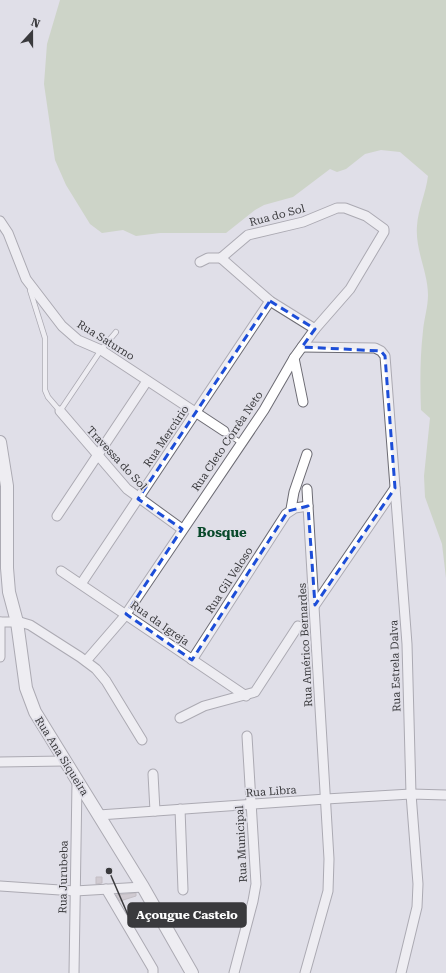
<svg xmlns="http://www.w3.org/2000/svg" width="446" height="973" font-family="'Roboto Serif',serif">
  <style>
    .green { fill: #b6c7a2 }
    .building { fill: #bcb2b5; stroke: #a0979a }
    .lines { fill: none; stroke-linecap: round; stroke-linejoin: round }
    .service-casing { stroke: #6c6b73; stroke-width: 6 }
    .minor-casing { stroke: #6c6b73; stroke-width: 11 }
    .tertiary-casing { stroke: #6c6b73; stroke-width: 14 }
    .service { stroke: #fff; stroke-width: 4.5 }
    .minor { stroke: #fff; stroke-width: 9 }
    .tertiary { stroke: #fff; stroke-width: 12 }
    .marked { fill: none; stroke: #1d4ed8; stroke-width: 3; stroke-dasharray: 8 5; stroke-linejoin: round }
    .labels { text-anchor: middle; stroke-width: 3.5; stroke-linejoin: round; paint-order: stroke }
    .street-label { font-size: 11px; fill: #3a3a3d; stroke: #e0dfe8 }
    .quarter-label { font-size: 13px; font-weight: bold; fill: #09492b; stroke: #e0dfe8 }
    .leader { fill: none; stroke: #3a3a3d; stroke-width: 1.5 }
    .callout-dot { fill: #3a3a3d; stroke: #e0dfe8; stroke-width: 1.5 }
    .callout { fill: #3a3a3d; stroke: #3a3a3d; stroke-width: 1.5 }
    .callout-label { font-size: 12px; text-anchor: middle; font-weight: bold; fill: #fff }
  </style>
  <rect width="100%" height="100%" fill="#e0dfe8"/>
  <path class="green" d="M60,0H446V578L442,544L425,497L424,476L430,418L421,410C420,384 420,357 423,331C424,319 428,307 428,295C428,272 415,250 417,226C418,209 426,193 428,176L400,152L381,150L365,154L346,169L337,172L330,169L293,197L264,205L255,210L226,233H160L136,236L123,230L102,233L90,224L66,185L55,160L44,84L47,44Z"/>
  <g class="building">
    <path d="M96,877H102V883L96,884Z"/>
    <path d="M136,893V896L120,901L116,895Z"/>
  </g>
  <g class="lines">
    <defs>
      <g id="service">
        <path d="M30,290L45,338V390L48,397L60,411L101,350L116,332"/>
        <path d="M224,431L241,443"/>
      </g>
      <g id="minor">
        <path d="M0,221L8,233L26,279L62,326L78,340L101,350L224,431"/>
        <path d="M221,258L270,301L315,329"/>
        <path d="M200,262L208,258H221"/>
        <path d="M302,347L375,348L381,351L385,356L407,644L411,794L418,884L417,907L401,973"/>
        <path d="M294,358L303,402"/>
        <path d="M60,411L127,489L182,529"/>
        <path d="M291,509L294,492L307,454"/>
        <path d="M57,516L147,381"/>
        <path d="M61,571L246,696"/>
        <path d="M81,584L270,301"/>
        <path d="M315,605L395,488"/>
        <path d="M0,622H20L30,625L80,657L96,669L106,681L142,740"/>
        <path d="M0,657V622"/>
        <path d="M192,660L286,514L295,508L308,506"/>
        <path d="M86,661L124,617L264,410L294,358L315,329L350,289L384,232V229L366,216L345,208H337L303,222L248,235L221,258"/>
        <path d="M180,718L204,706L255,692L298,626"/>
        <path d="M0,762L64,761"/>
        <path d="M153,774L155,811"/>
        <path d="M180,809L183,890"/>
        <path d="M99,815L326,799L411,794L446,795"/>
        <path d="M0,886L75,891L143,887"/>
        <path d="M106,889L153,969V973"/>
        <path d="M74,973L77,782"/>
        <path d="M234,973L253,901L256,884L247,736"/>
        <path d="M305,973L328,891L329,859L307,489"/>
      </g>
      <path id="tertiary" d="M0,442L7,486V568L9,592L17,622L26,688L35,712L143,887L192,973"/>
    </defs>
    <use href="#service" class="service-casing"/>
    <use href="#minor" class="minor-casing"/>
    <use href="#tertiary" class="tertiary-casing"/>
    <use href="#service" class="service"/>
    <use href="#minor" class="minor"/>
    <use href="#tertiary" class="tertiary"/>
  </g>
  <path d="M0 0H446V973H0ZM270,301L315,329L302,347L381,351L385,356L395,488L315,605L308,506L288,511L192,660L126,614L182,529L138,499Z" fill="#e0dfe8" fill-opacity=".55" fill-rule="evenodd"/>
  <path class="marked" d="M270,301L315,329L302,347L381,351L385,356L395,488L315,605L308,506L288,511L192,660L126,614L182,529L138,499Z"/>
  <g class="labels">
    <g class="street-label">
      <text transform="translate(277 215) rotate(-15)" y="4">Rua do Sol</text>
      <text transform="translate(106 340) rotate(32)" y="4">Rua Saturno</text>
      <text transform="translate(166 436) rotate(-56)" y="4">Rua Mercúrio</text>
      <text transform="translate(227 441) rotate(-56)" y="4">Rua Cleto Corrêa Neto</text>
      <text transform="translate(117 458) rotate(47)" y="4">Travessa do Sol</text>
      <text transform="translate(229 580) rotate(-57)" y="4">Rua Gil Veloso</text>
      <text transform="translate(160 623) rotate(35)" y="4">Rua da Igreja</text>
      <text transform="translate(305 645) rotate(-93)" y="4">Rua Américo Bernardes</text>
      <text transform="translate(395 666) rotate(-92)" y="4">Rua Estrela Dalva</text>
      <text transform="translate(62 756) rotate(58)" y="4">Rua Ana Siqueira</text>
      <text transform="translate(271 791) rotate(-4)" y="4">Rua Libra</text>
      <text transform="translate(241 844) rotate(-93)" y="4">Rua Municipal</text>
      <text transform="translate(63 877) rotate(-89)" y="4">Rua Jurubeba</text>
    </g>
    <g class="quarter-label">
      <text x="222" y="537">Bosque</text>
    </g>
  </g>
  <path class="leader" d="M109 871L128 915"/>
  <circle class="callout-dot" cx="109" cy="871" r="4"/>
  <rect class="callout" x="128" y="903" width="118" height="24" rx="4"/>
  <g class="callout-label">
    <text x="187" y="919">Açougue Castelo</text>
  </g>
  <g transform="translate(32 32) rotate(21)" stroke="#e0dfe8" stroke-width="3" paint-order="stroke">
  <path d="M0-3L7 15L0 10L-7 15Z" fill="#3a3a3d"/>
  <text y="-6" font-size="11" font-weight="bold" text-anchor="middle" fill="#3a3a3d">N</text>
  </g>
</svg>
